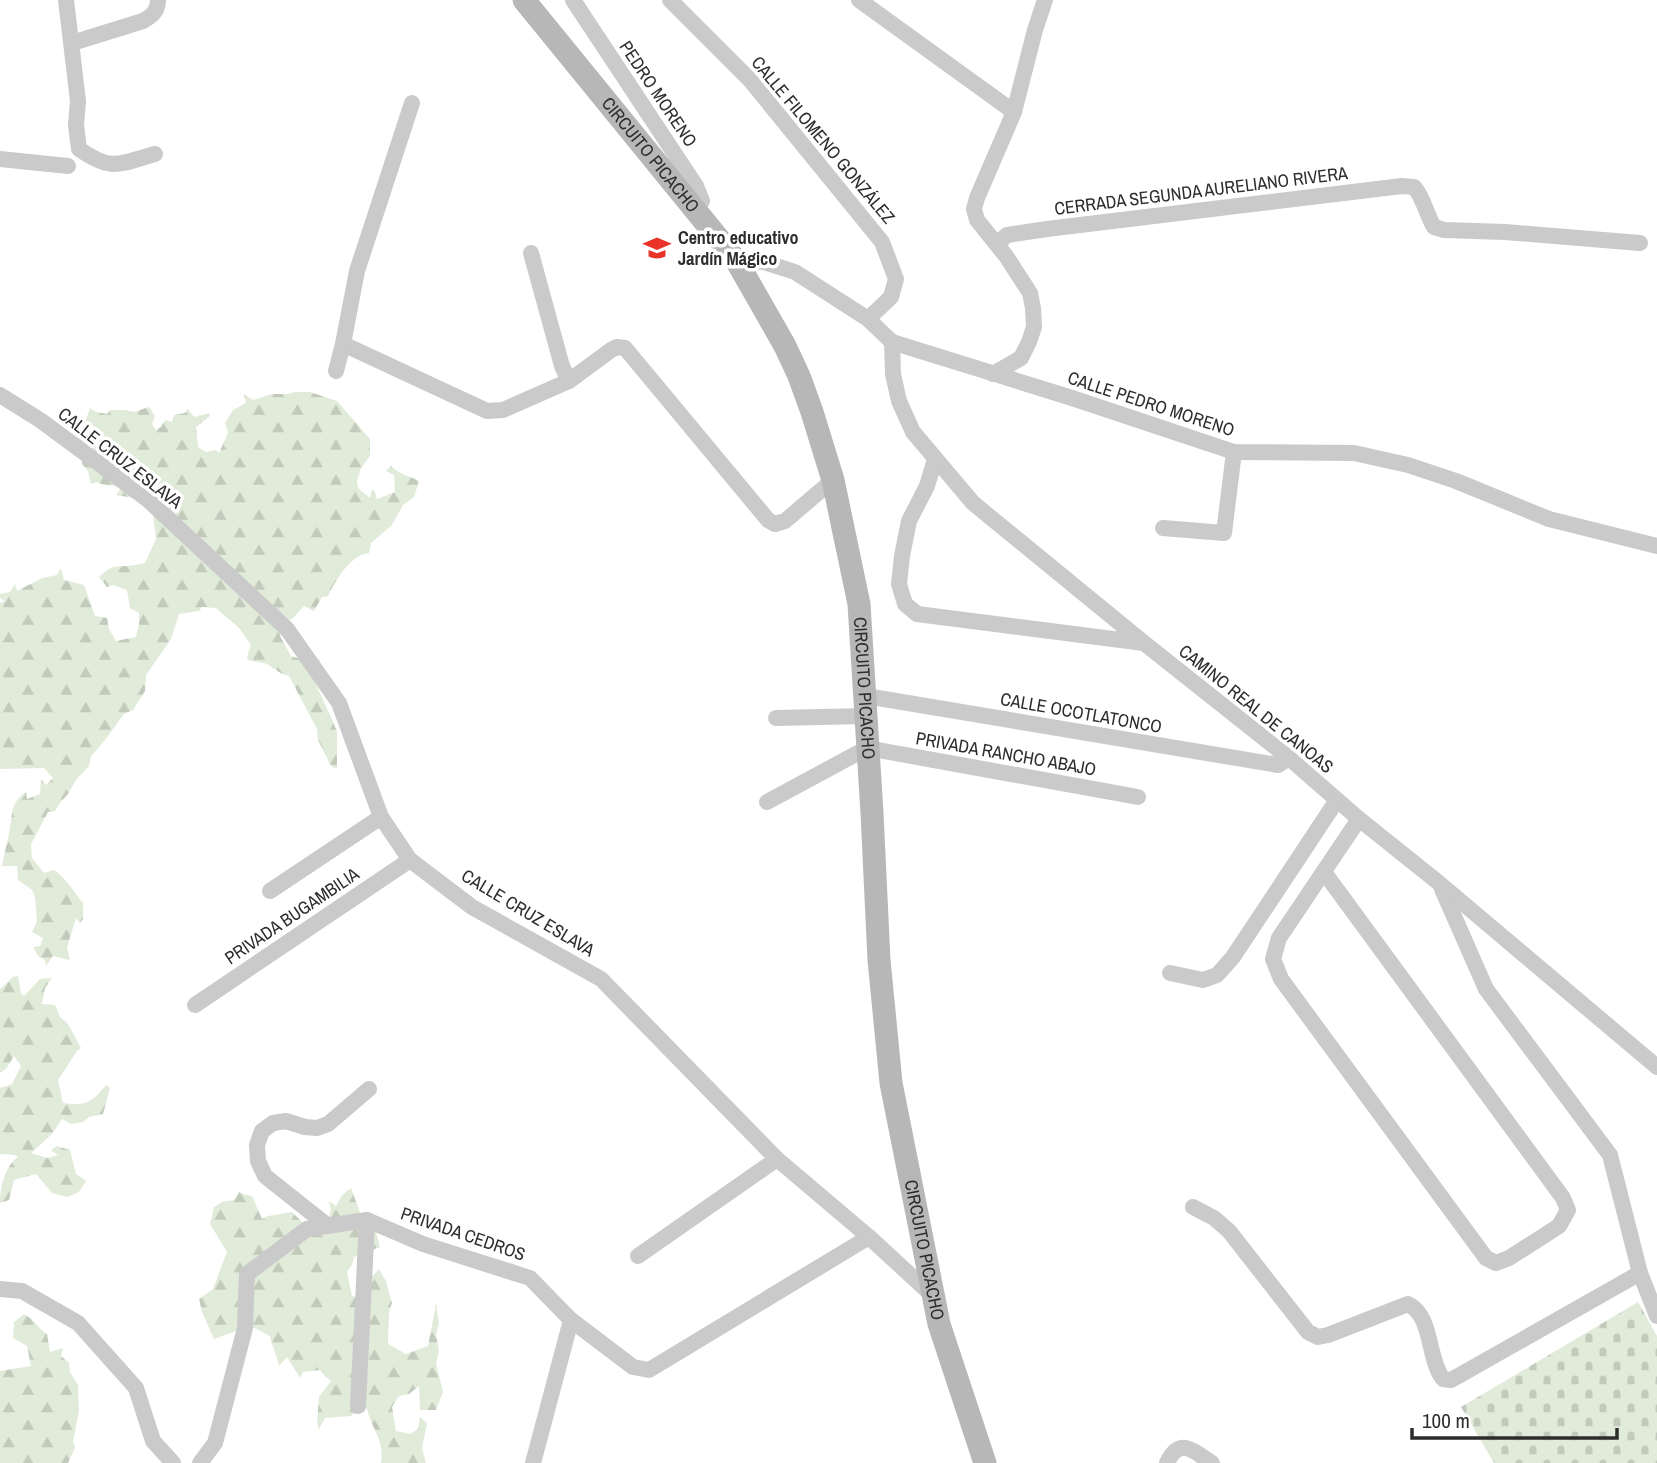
<svg xmlns="http://www.w3.org/2000/svg" width="1657" height="1463" font-family="'Archivo Narrow',sans-serif">
  <style>
    .forest { fill: url(#forest-firs) }
    .cemetery { fill: url(#cemetery-stones) }
    .lines { fill: none; stroke-linecap: round; stroke-linejoin: round }
    .minor { stroke: #cacaca; stroke-width: 16 }
    .secondary { stroke: #b7b7b7; stroke-width: 23 }
    .labels { text-anchor: middle; stroke-width: 7; stroke-linejoin: round; paint-order: stroke }
    .street-label { font-size: 18px; fill: #2d2d2d; stroke: #fff }
    .poi-label { font-size: 18px; font-weight: bold; fill: #2d2d2d; stroke: #fff; text-anchor: start }
  </style>
  <defs>
    <pattern id="forest-firs" width="22" height="20" patternUnits="userSpaceOnUse" patternTransform="scale(1.75)"><rect width="22" height="20" fill="#e1ebda"/><path d="M5 1l3.5 6h-7zM16 11l3.5 6h-7z" fill="#c1cabb"/></pattern>
    <pattern id="cemetery-stones" width="16" height="16" patternUnits="userSpaceOnUse" patternTransform="scale(1.75)"><rect width="16" height="16" fill="#e1ebda"/><path d="M2 7V4a2 2 0 0 1 4 0v3zM10 15v-3a2 2 0 0 1 4 0v3z" fill="#c1cabb"/></pattern>
  </defs>
  <rect width="100%" height="100%" fill="#fff"/>
  <g class="forest">
    <path d="M295,392H310L337,401L370,439V456L361,468L357,481L358,488L370,498L372,489L375,492L377,499L395,492L394,475L386,471L391,466C400,475 408,475 419,481L414,497L403,505L392,525L371,543L369,553C350,555 336,580 328,596L322,597L314,611L304,606L292,619L286,620L288,627L280,636L291,656L310,662L320,659L315,682L337,731V769L331,766L318,740L317,729L289,676L282,674L267,664L248,660L247,657L251,645L239,628L216,608L202,607L199,611L179,614L171,639L146,675L145,691L133,710L124,714L105,740L91,756L89,766L76,780L68,794L59,804L55,811L48,812L31,844L32,858L44,873L54,870C66,878 74,892 83,903V919L80,923L76,918L67,947L70,960L53,956L46,966L45,960L38,956L33,947L40,946L43,938L32,932L37,921L35,897L32,890L18,880L17,866H2C4,854 7,844 9,833C13,816 9,803 26,792L27,799L40,794L41,779L46,785L53,778L44,768L0,769V603L5,601L0,598V594L10,592L15,584L17,591L42,578L57,575L61,568L64,580L84,585L95,616L107,618L109,629L116,641L136,637L139,624V613L130,608L127,590L113,585L107,587L99,577C112,566 109,567 126,566C132,566 139,564 145,563L156,539L153,514L134,498L116,495L122,487C114,485 103,486 97,482L91,484L88,471L82,464L81,448L78,440L80,435L84,434V425L90,408L96,412L107,414L110,410H125L134,412L149,407L155,416L152,424L156,430L161,427L165,420L172,422L174,415L185,413L188,409L194,417L210,413L209,417L196,427L198,447L206,452L216,450L219,453L228,433L225,423L233,410L246,403L244,394L253,400L272,394H288Z"/>
    <path d="M18,976L21,993L24,996L40,979L52,978L45,988L42,1004L55,1005L60,1017L68,1024L81,1048L77,1051L58,1080L63,1103C87,1106 91,1103 106,1085L110,1088L103,1114L89,1117L83,1122L71,1124L62,1119L52,1134L31,1153L47,1158L58,1155L51,1150L57,1146L70,1150L76,1174L86,1181L79,1192L67,1197L52,1193L36,1174L14,1180L9,1200L0,1203C0,1187 5,1166 18,1157L15,1155L0,1154V1088L12,1084L21,1066L14,1056L6,1069L0,1073V989L13,977Z"/>
    <path d="M351,1188L361,1215L375,1228L380,1247L354,1257L352,1265L347,1272L352,1296L363,1299L368,1281L379,1269L386,1281L392,1303L389,1312L388,1344L406,1354L428,1346L436,1304L439,1324L436,1335L439,1350L436,1363L443,1392L436,1410H420L419,1386L409,1394L399,1396L392,1407L396,1431L410,1434L418,1429L420,1417L427,1423L422,1448L426,1463H381C385,1440 372,1430 367,1409L360,1407L351,1416L325,1418L319,1429L317,1423L319,1397L331,1381L326,1377L320,1370L303,1372L300,1378L287,1357L279,1366C277,1354 272,1347 270,1336C265,1334 259,1330 254,1328C245,1326 225,1336 214,1339L202,1312L199,1299L213,1289L227,1252L210,1224L214,1207L222,1202L234,1200L239,1192L243,1194L252,1196L262,1219L268,1216L292,1212L307,1227L328,1220L331,1210L329,1201L336,1206L342,1195Z"/>
    <path d="M24,1314C36,1321 36,1327 47,1334L50,1352L63,1348L61,1356L69,1363L70,1372L78,1385L79,1411L73,1441L75,1448L68,1463H0V1371L31,1366L27,1346L13,1338L14,1322Z"/>
  </g>
  <path class="cemetery" d="M1638,1302L1657,1336V1463H1494L1461,1407Z"/>
  <g class="lines">
    <g class="minor">
      <path d="M66,0L78,101L76,125L79,149C112,172 119,164 155,154"/>
      <path d="M573,0L696,186L702,201L694,209"/>
      <path d="M670,0L750,80L882,242L896,279L891,297L868,319"/>
      <path d="M859,0L1014,112"/>
      <path d="M72,43L143,21C152,16 158,11 158,0"/>
      <path d="M0,159L68,166"/>
      <path d="M997,244L1007,235L1047,229L1402,186L1414,187C1424,198 1426,214 1434,227L1444,230L1505,232L1640,243"/>
      <path d="M531,253L562,366L569,381"/>
      <path d="M736,260L764,262L795,272L868,319L892,342L1072,398L1234,452L1354,453L1408,465L1456,481L1549,519L1657,546"/>
      <path d="M892,342L893,374L899,401L913,432L973,503L1144,643L1289,758L1359,819L1439,883L1657,1067"/>
      <path d="M343,344L487,411L503,410L569,381L611,350L617,347L625,348L768,520L775,524L785,521L833,480"/>
      <path d="M336,371L343,344L357,271L412,103"/>
      <path d="M993,374L1021,358L1029,342L1034,327L1033,308L1030,293L1006,256L977,220L974,209L977,198L1014,112L1035,30L1045,0"/>
      <path d="M0,395L40,420L147,499L287,629L339,703L381,817L410,860L472,907L601,979L777,1159L869,1237L932,1295"/>
      <path d="M935,459L927,486L909,521L902,556L899,584L905,604L917,614L1144,643"/>
      <path d="M1163,528L1224,533L1234,452"/>
      <path d="M866,696L1278,765L1289,758"/>
      <path d="M776,718L866,716"/>
      <path d="M767,802L867,748L1138,797"/>
      <path d="M1324,872L1563,1198L1568,1210L1559,1226L1509,1258L1496,1263L1486,1258L1281,979L1273,959L1279,938L1359,819"/>
      <path d="M1442,889L1486,989L1610,1155L1640,1273L1657,1316"/>
      <path d="M270,891L381,817"/>
      <path d="M1170,973L1203,980L1217,975L1233,957L1337,800"/>
      <path d="M195,1005L410,860"/>
      <path d="M1193,1207L1214,1218L1229,1231L1308,1332L1318,1337L1328,1335L1408,1304C1433,1316 1427,1358 1443,1379L1451,1380L1460,1375L1640,1273"/>
      <path d="M328,1226L265,1176L258,1161L257,1145L262,1131L273,1123L286,1121L305,1127L317,1128L328,1124L369,1089"/>
      <path d="M638,1256L777,1159"/>
      <path d="M0,1289L22,1291L78,1323L136,1388L153,1441L173,1463"/>
      <path d="M358,1406L367,1220"/>
      <path d="M200,1463L215,1443L245,1328L247,1274L307,1229L367,1220L423,1244L530,1278L571,1320L633,1367L649,1370L869,1237"/>
      <path d="M533,1463L571,1320"/>
      <path d="M1167,1463C1180,1436 1193,1451 1212,1463"/>
    </g>
    <path class="secondary" id="s1" d="M524,0L736,260L785,346L799,376L812,412L833,480L859,604L872,813L879,960L891,1083L939,1324L985,1463"/>
  </g>
  <defs>
    <symbol id="school-bare" viewBox="-9 -9 18 18"><path d="M0-5L7-2L0 1L-7-2ZM-4 1L0 2.5L4 1V4Q0 6-4 4Z" fill="#ea3429" stroke="#fff" stroke-width="2.5" paint-order="stroke"/></symbol>
  </defs>
  <g fill-rule="evenodd">
    <use href="#school-bare" x="638" y="229" width="38" height="38"/>
  </g>
  <g class="labels">
    <g class="street-label">
      <text transform="translate(658 94) rotate(56)" y="6">PEDRO MORENO</text>
      <text transform="translate(823 140) rotate(50)" y="6">CALLE FILOMENO GONZÁLEZ</text>
      <text dy="6" stroke="none"><textPath href="#s1" startOffset="200">CIRCUITO PICACHO</textPath></text>
      <text transform="translate(1201 191) rotate(-7)" y="6">CERRADA SEGUNDA AURELIANO RIVERA</text>
      <text transform="translate(1151 404) rotate(18)" y="6">CALLE PEDRO MORENO</text>
      <text transform="translate(120 458) rotate(38)" y="6">CALLE CRUZ ESLAVA</text>
      <text dy="6" stroke="none"><textPath href="#s1" startOffset="788">CIRCUITO PICACHO</textPath></text>
      <text transform="translate(1256 709) rotate(39)" y="6">CAMINO REAL DE CANOAS</text>
      <text transform="translate(1081 713) rotate(10)" y="6">CALLE OCOTLATONCO</text>
      <text transform="translate(1006 754) rotate(10)" y="6">PRIVADA RANCHO ABAJO</text>
      <text transform="translate(528 913) rotate(31)" y="6">CALLE CRUZ ESLAVA</text>
      <text transform="translate(292 916) rotate(-34)" y="6">PRIVADA BUGAMBILIA</text>
      <text transform="translate(463 1234) rotate(19)" y="6">PRIVADA CEDROS</text>
      <text dy="6" stroke="none"><textPath href="#s1" startOffset="1354">CIRCUITO PICACHO</textPath></text>
    </g>
    <g class="poi-label">
      <text x="678" y="244">Centro educativo<tspan x="678" dy="21">Jardín Mágico</tspan></text>
    </g>
  </g>
  <path d="M1412 1428v10h205v-10" fill="none" stroke="#2d2d2d" stroke-width="3.5"/>
  <text x="1422" y="1428" font-size="21" fill="#2d2d2d" stroke="#ffffff" stroke-width="5" paint-order="stroke">100 m</text>
</svg>
